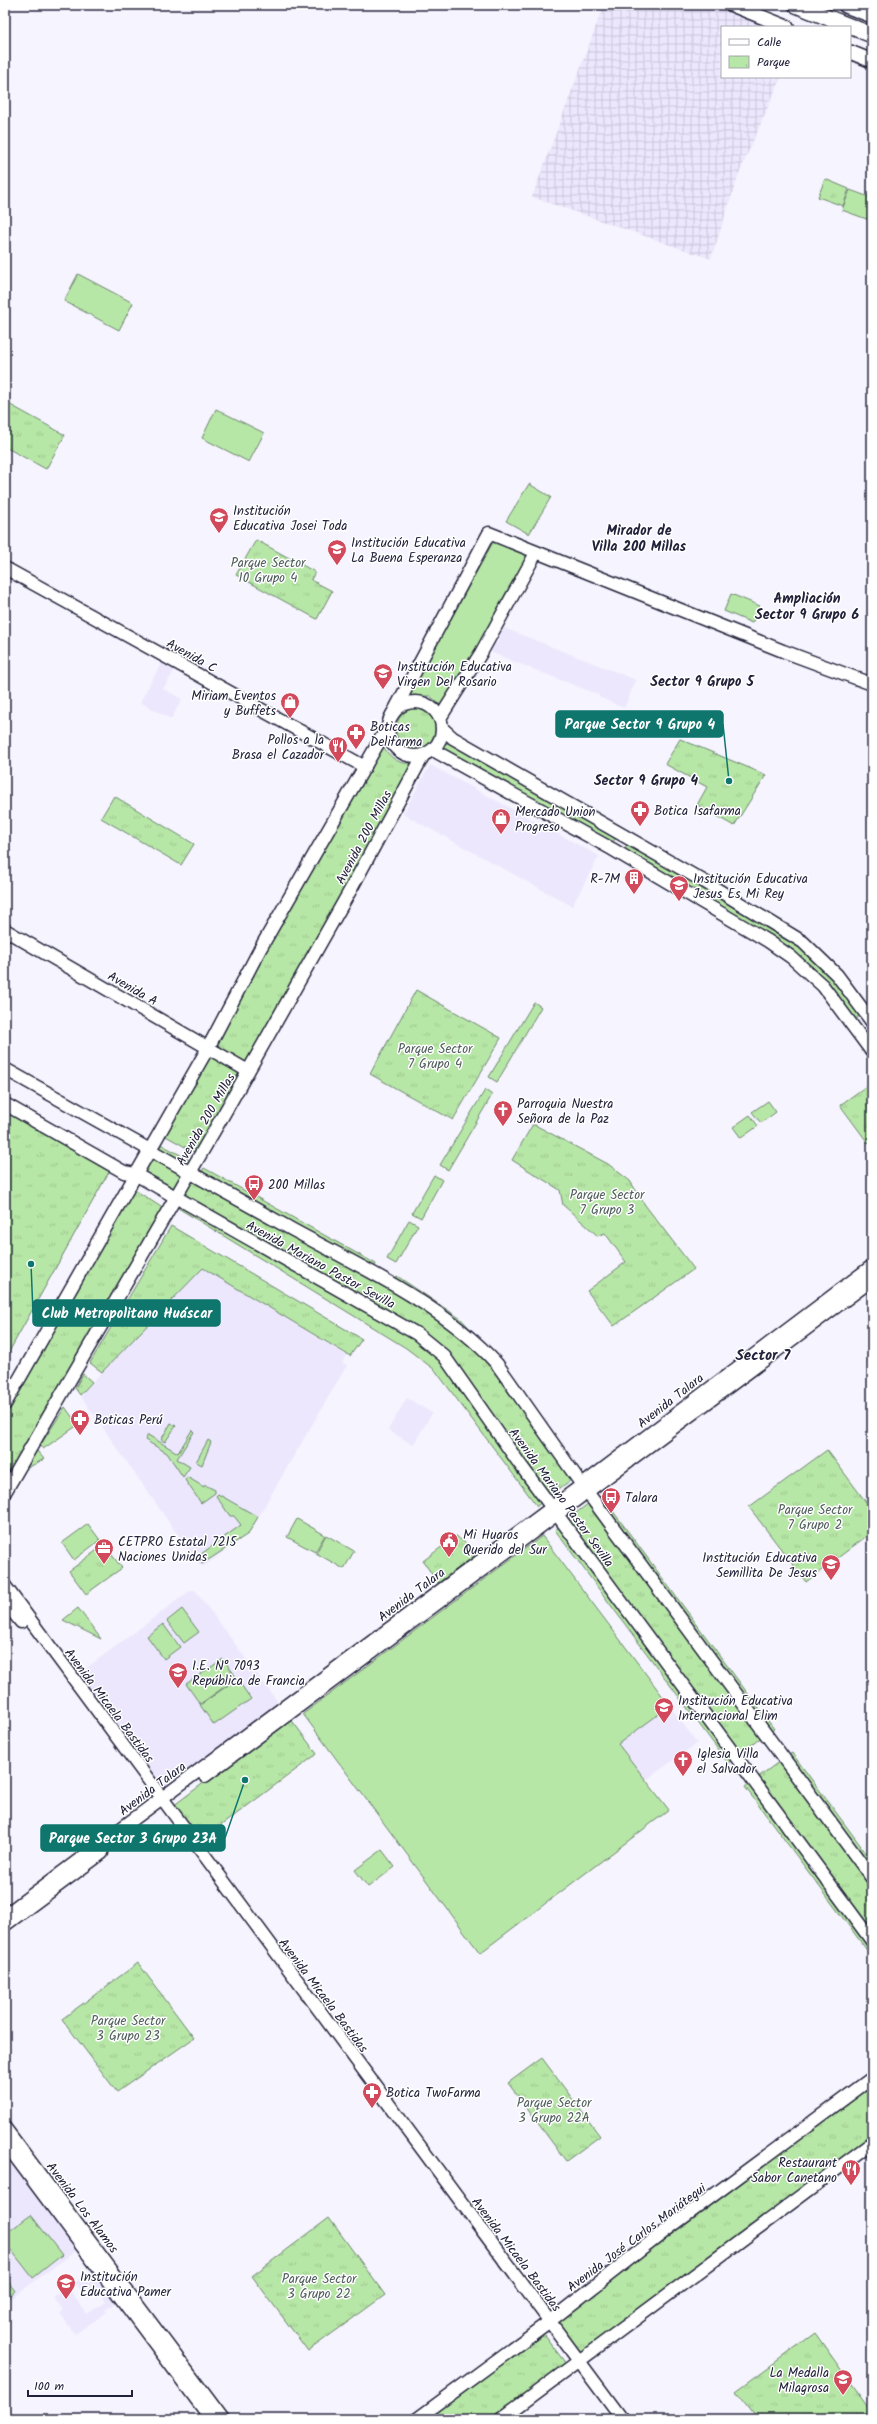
<svg xmlns="http://www.w3.org/2000/svg" width="877" height="2424" font-family="Kalam,sans-serif">
  <style>
    .built { fill: #ece7fd; fill-rule: evenodd }
    .industrial { fill: url(#industrial-grid) }
    .green { fill: #b7e7a6; stroke: #6c8470 }
    .park { fill: url(#park-tufts); stroke: #6c8470 }
    .lines { fill: none; stroke-linecap: round; stroke-linejoin: round }
    .secondary-casing { stroke: #22223b; stroke-width: 15 }
    .primary-casing { stroke: #22223b; stroke-width: 16 }
    .highway-casing { stroke: #22223b; stroke-width: 18 }
    .secondary { stroke: #fff; stroke-width: 12 }
    .primary { stroke: #fff; stroke-width: 13 }
    .highway { stroke: #fff; stroke-width: 15 }
    .labels { text-anchor: middle; stroke-width: 3; stroke-linejoin: round; paint-order: stroke }
    .poi-label { font-size: 13px; fill: #22223b; stroke: #fff; text-anchor: start }
    .park-label { font-size: 13px; fill: #4f5d5b; stroke: #fff }
    .street-label { font-size: 13px; fill: #22223b; stroke: #fff }
    .neighbourhood-label { font-size: 14px; font-weight: bold; fill: #22223b; stroke: #fff }
    .quarter-label { font-size: 15px; font-weight: bold; fill: #22223b; stroke: #fff }
    .leader { fill: none; stroke: #0f766e; stroke-width: 1.5 }
    .callout-dot { fill: #0f766e; stroke: #fff; stroke-width: 1.5 }
    .callout { fill: #0f766e; stroke: #0f766e; stroke-width: 1.5 }
    .callout-label { font-size: 14px; text-anchor: middle; font-weight: bold; fill: #fff }
  </style>
  <defs>
    <pattern id="industrial-grid" width="8" height="8" patternUnits="userSpaceOnUse"><rect width="8" height="8" fill="#ece7fd"/><path d="M0 4h8M4 0v8" fill="none" stroke="#cac6da"/></pattern>
    <pattern id="park-tufts" width="24" height="20" patternUnits="userSpaceOnUse"><rect width="24" height="20" fill="#b7e7a6"/><path d="M3 7l-1-3M5 7V3M7 7l1-3M15 17l-1-3M17 17v-4M19 17l1-3" fill="none" stroke="#9dc690"/></pattern>
  </defs>
  <rect width="100%" height="100%" fill="#f6f4fe"/>
  <filter id="ink" filterUnits="userSpaceOnUse"><feTurbulence type="fractalNoise" baseFrequency=".025" numOctaves="2"/><feDisplacementMap in="SourceGraphic" scale="8" xChannelSelector="R" yChannelSelector="G"/><feConvolveMatrix kernelMatrix="1 2 1 2 8 2 1 2 1" color-interpolation-filters="sRGB"/></filter>
  <g filter="url(#ink)">
    <g class="built">
      <path d="M504,628L636,680L624,708L599,697V695L490,652L494,644L498,643L499,637Z"/>
      <path d="M162,662L175,669L163,689L182,699L171,719L140,702Z"/>
      <path d="M430,765L599,856L572,906L403,814Z"/>
      <path d="M204,1268L346,1355L342,1363L347,1365L248,1534L204,1566L199,1565L80,1395L200,1269Z"/>
      <path d="M407,1398L432,1413L413,1445L388,1430Z"/>
      <path d="M191,1590H195L277,1701V1706L165,1788H161L132,1748L133,1744L128,1736L122,1735L106,1713V1709L101,1706L80,1676V1673Z"/>
      <path d="M670,1706L697,1743L646,1780L618,1744Z"/>
      <path d="M5,2154L77,2250L5,2303Z"/>
      <path d="M95,2269L114,2297L112,2299L115,2303L105,2310L107,2312L75,2334L60,2313L63,2310L53,2297ZM76,2284L83,2293L90,2289L92,2292L97,2288L106,2302L87,2314L69,2289Z"/>
    </g>
    <path class="industrial" d="M604,5H716L770,27H722V77H781L738,176L711,259L532,197Z"/>
    <g class="green">
      <path d="M850,190L872,198V221L842,210Z"/>
      <path d="M78,274L133,303L119,330L64,301Z"/>
      <path d="M216,409L264,433L249,462L202,438Z"/>
      <path d="M529,484L551,497L529,534L506,521Z"/>
      <path d="M497,541L529,555L445,709L430,696H408L492,544Z"/>
      <path d="M731,594L760,606L752,623L724,611Z"/>
      <path d="M448,743L507,774L616,838L612,843L442,749L444,744Z"/>
      <path d="M627,843L797,942L824,968L859,1014L857,1019L854,1020L815,972L793,952L625,850Z"/>
      <path d="M534,1002L541,1007L497,1082L489,1077Z"/>
      <path d="M485,1090L492,1095L448,1170L440,1165Z"/>
      <path d="M768,1101L776,1112L761,1123L752,1112Z"/>
      <path d="M750,1115L758,1126L741,1138L733,1127Z"/>
      <path d="M160,1144L188,1159L189,1162L188,1165L157,1150Z"/>
      <path d="M153,1158L181,1173L182,1177L174,1188L145,1172L149,1160Z"/>
      <path d="M204,1168L376,1264L373,1270L200,1174Z"/>
      <path d="M434,1175L442,1180L421,1218L412,1213Z"/>
      <path d="M182,1203L414,1336L441,1361L543,1501L537,1506L435,1370L406,1348L307,1287L178,1208Z"/>
      <path d="M409,1220L418,1225L396,1264L387,1259Z"/>
      <path d="M397,1276L461,1319L494,1354L393,1282Z"/>
      <path d="M65,1407L78,1425L43,1449L40,1446Z"/>
      <path d="M171,1423L176,1426L165,1442L161,1440Z"/>
      <path d="M192,1430L194,1432L177,1459L190,1467L183,1477L167,1453L145,1440L148,1435L178,1453Z"/>
      <path d="M208,1440L211,1442L202,1465L196,1462Z"/>
      <path d="M37,1451L44,1459L24,1470L27,1461Z"/>
      <path d="M187,1477L204,1487L205,1485L215,1490V1493L201,1503L185,1480Z"/>
      <path d="M218,1494L258,1517L248,1534L202,1564L197,1557L241,1525L234,1516H230L216,1496Z"/>
      <path d="M601,1495L774,1729L769,1733L596,1499Z"/>
      <path d="M297,1519L325,1535L315,1552L287,1537Z"/>
      <path d="M88,1524L100,1540L74,1560L62,1543Z"/>
      <path d="M561,1525L734,1759L728,1763L555,1530Z"/>
      <path d="M326,1535L354,1551L344,1569L316,1553Z"/>
      <path d="M542,1536L670,1706L618,1744L669,1810L480,1953L303,1714Z"/>
      <path d="M182,1609L199,1632L184,1643L167,1621Z"/>
      <path d="M163,1624L180,1647L164,1659L147,1636Z"/>
      <path d="M223,1659L237,1678L200,1704L186,1684Z"/>
      <path d="M237,1679L251,1699L214,1725L200,1705Z"/>
      <path d="M792,1753L872,1861V1872L787,1756Z"/>
      <path d="M751,1782L872,1946V1957L745,1787Z"/>
      <path d="M382,1850L395,1867L368,1887L355,1870Z"/>
      <path d="M31,2215L62,2255L33,2278L5,2242V2234Z"/>
      <path d="M5,2277L15,2291L5,2299Z"/>
    </g>
    <g class="park">
      <path d="M825,179L849,189L843,206L818,197Z"/>
      <path d="M5,402L65,435L46,469L5,447Z"/>
      <path d="M256,540L315,572L311,580L332,591L317,619L236,575Z"/>
      <path d="M416,706C455,702 430,775 399,747C392,730 396,712 416,706Z"/>
      <path d="M680,739L766,775L734,826L697,805L707,787L665,764Z"/>
      <path d="M381,742C388,757 400,767 416,762L246,1066L212,1047Z"/>
      <path d="M114,796L194,844L181,865L101,818Z"/>
      <path d="M416,990L501,1038L453,1120L370,1074Z"/>
      <path d="M207,1055L240,1073L196,1153L164,1135Z"/>
      <path d="M872,1082V1140L868,1143L840,1105Z"/>
      <path d="M5,1108L110,1170L5,1359Z"/>
      <path d="M533,1124L608,1164L630,1181L645,1205L694,1269L614,1326L587,1291L626,1262L605,1233L598,1236L563,1205L560,1190L512,1160Z"/>
      <path d="M191,1177L389,1289L450,1327L488,1360L539,1428L548,1448L571,1480L549,1496L452,1361L367,1299L179,1195Z"/>
      <path d="M135,1190L164,1209L5,1486V1415L132,1191Z"/>
      <path d="M171,1226L362,1339L350,1356L203,1268L102,1372L90,1363Z"/>
      <path d="M83,1374L92,1382L80,1395L75,1388Z"/>
      <path d="M827,1450L872,1510V1532L806,1582L749,1507Z"/>
      <path d="M589,1503L763,1736L740,1754L567,1520Z"/>
      <path d="M456,1536L476,1551V1555L438,1583L423,1561Z"/>
      <path d="M104,1545L122,1568L86,1594L69,1571Z"/>
      <path d="M78,1608L101,1639L63,1620Z"/>
      <path d="M290,1718L317,1754L200,1841L173,1806Z"/>
      <path d="M780,1761L872,1887V1932L757,1778Z"/>
      <path d="M138,1963L194,2038L117,2092L62,2019Z"/>
      <path d="M542,2058L600,2136L566,2161L508,2083Z"/>
      <path d="M872,2086V2137L584,2353H581L558,2323L559,2319Z"/>
      <path d="M329,2218L385,2295L308,2351L252,2276Z"/>
      <path d="M541,2331L567,2365L493,2419H424Z"/>
      <path d="M815,2333L872,2413L863,2419H757L736,2391Z"/>
    </g>
    <g class="lines">
      <defs>
        <g id="secondary">
          <path d="M5,568L365,767"/>
          <circle cx="415" cy="729" r="27"/>
          <path d="M392,715L489,533L783,651L872,684"/>
          <path d="M440,718L481,653L536,553"/>
          <path d="M443,729L453,738L705,882L803,942L837,975L872,1022"/>
          <path d="M433,750L612,849L768,941L791,957L823,986L872,1052"/>
          <path d="M5,930L248,1071"/>
          <path d="M5,1069C101,1123 197,1176 293,1230C361,1267 445,1306 497,1364L582,1485L872,1878"/>
          <path d="M5,1104L124,1172L135,1174L417,1334L444,1356L519,1463L872,1941"/>
          <path d="M5,1404L208,1048L260,949L388,726"/>
          <path d="M5,1492L225,1112L351,889L423,756"/>
          <path d="M5,1586L622,2419"/>
          <path d="M5,1602L21,1622"/>
          <path d="M205,1776L872,1280"/>
          <path d="M5,1915L582,1485L872,1266"/>
          <path d="M5,1925L102,1853"/>
          <path d="M5,2128L223,2419"/>
          <path d="M5,2143L211,2419"/>
          <path d="M417,2419L550,2321L665,2231L872,2078"/>
          <path d="M501,2419L872,2143"/>
        </g>
        <g id="primary">
          <path d="M732,5L787,27"/>
          <path d="M850,52L872,61"/>
        </g>
        <g id="highway">
          <path d="M796,5L872,35"/>
          <path d="M846,5L872,15"/>
        </g>
      </defs>
      <use href="#secondary" class="secondary-casing"/>
      <use href="#primary" class="primary-casing"/>
      <use href="#highway" class="highway-casing"/>
      <use href="#secondary" class="secondary"/>
      <use href="#primary" class="primary"/>
      <use href="#highway" class="highway"/>
    </g>
  </g>
  <defs>
    <symbol id="school-pin" viewBox="-11 -11 22 30"><path d="M0 17L-7.5 6A9.5 9.5 0 1 1 7.5 6Z" fill="#d1495b" stroke="#fff"/><path d="M0-5L7-2L0 1L-7-2ZM-4 1L0 2.5L4 1V4Q0 6-4 4Z" fill="#fff"/></symbol>
    <symbol id="shop-pin" viewBox="-11 -11 22 30"><path d="M0 17L-7.5 6A9.5 9.5 0 1 1 7.5 6Z" fill="#d1495b" stroke="#fff"/><path d="M-5-2.5h2.3a2.7 3.5 0 0 1 5.4 0H5L5.5 6h-11ZM-1.5-2.5h3a1.5 2.3 0 0 0-3 0Z" fill="#fff"/></symbol>
    <symbol id="pharmacy-pin" viewBox="-11 -11 22 30"><path d="M0 17L-7.5 6A9.5 9.5 0 1 1 7.5 6Z" fill="#d1495b" stroke="#fff"/><path d="M-2-6h4v4h4v4h-4v4h-4v-4h-4v-4h4Z" fill="#fff"/></symbol>
    <symbol id="restaurant-pin" viewBox="-11 -11 22 30"><path d="M0 17L-7.5 6A9.5 9.5 0 1 1 7.5 6Z" fill="#d1495b" stroke="#fff"/><path d="M-5-6h1v4h1v-4h1v4h1v-4h1v5L-1.5 .5V6h-2V.5L-5-1ZM5-6V6H3V1.5H1.5Q1.5-4 5-6Z" fill="#fff"/></symbol>
    <symbol id="building-pin" viewBox="-11 -11 22 30"><path d="M0 17L-7.5 6A9.5 9.5 0 1 1 7.5 6Z" fill="#d1495b" stroke="#fff"/><path d="M-4-6H4V6H1V3H-1V6H-4ZM-2.5-4.3h1.7v1.8h-1.7ZM.8-4.3h1.7v1.8H.8ZM-2.5-1h1.7V.8h-1.7ZM.8-1h1.7V.8H.8Z" fill="#fff"/></symbol>
    <symbol id="church-pin" viewBox="-11 -11 22 30"><path d="M0 17L-7.5 6A9.5 9.5 0 1 1 7.5 6Z" fill="#d1495b" stroke="#fff"/><path d="M-1.2-6h2.4v3.5h3.3v2.4h-3.3V6h-2.4V-.1h-3.3v-2.4h3.3Z" fill="#fff"/></symbol>
    <symbol id="bus-pin" viewBox="-11 -11 22 30"><path d="M0 17L-7.5 6A9.5 9.5 0 1 1 7.5 6Z" fill="#d1495b" stroke="#fff"/><path d="M-5-6H5V4H4V6H2V4H-2V6H-4V4H-5ZM-3.5-4V0h7V-4ZM-3.5 1.2v1.5H-2V1.2ZM2 1.2v1.5H3.5V1.2Z" fill="#fff"/></symbol>
    <symbol id="civic-pin" viewBox="-11 -11 22 30"><path d="M0 17L-7.5 6A9.5 9.5 0 1 1 7.5 6Z" fill="#d1495b" stroke="#fff"/><path d="M-.6-6.5H3V-4.5H.6V-3L4-1V1h2V6H-6V1h2V-1L-.6-3ZM-1.2 2.5V6h2.4V2.5Z" fill="#fff"/></symbol>
    <symbol id="office-pin" viewBox="-11 -11 22 30"><path d="M0 17L-7.5 6A9.5 9.5 0 1 1 7.5 6Z" fill="#d1495b" stroke="#fff"/><path d="M-6-3h4V-5.5h4V-3h4V5H-6ZM-1-4.5V-3h2v-1.5ZM-6 0V1H6V0Z" fill="#fff"/></symbol>
  </defs>
  <g fill-rule="evenodd">
    <use href="#school-pin" x="208" y="506" width="22" height="30"/>
    <use href="#school-pin" x="326" y="538" width="22" height="30"/>
    <use href="#school-pin" x="372" y="662" width="22" height="30"/>
    <use href="#shop-pin" x="279" y="691" width="22" height="30"/>
    <use href="#pharmacy-pin" x="345" y="722" width="22" height="30"/>
    <use href="#restaurant-pin" x="327" y="735" width="22" height="30"/>
    <use href="#pharmacy-pin" x="629" y="799" width="22" height="30"/>
    <use href="#shop-pin" x="490" y="807" width="22" height="30"/>
    <use href="#building-pin" x="623" y="867" width="22" height="30"/>
    <use href="#school-pin" x="668" y="874" width="22" height="30"/>
    <use href="#church-pin" x="492" y="1099" width="22" height="30"/>
    <use href="#bus-pin" x="243" y="1173" width="22" height="30"/>
    <use href="#pharmacy-pin" x="69" y="1408" width="22" height="30"/>
    <use href="#bus-pin" x="600" y="1486" width="22" height="30"/>
    <use href="#civic-pin" x="438" y="1530" width="22" height="30"/>
    <use href="#office-pin" x="93" y="1537" width="22" height="30"/>
    <use href="#school-pin" x="820" y="1553" width="22" height="30"/>
    <use href="#school-pin" x="167" y="1661" width="22" height="30"/>
    <use href="#school-pin" x="653" y="1696" width="22" height="30"/>
    <use href="#church-pin" x="672" y="1749" width="22" height="30"/>
    <use href="#pharmacy-pin" x="361" y="2081" width="22" height="30"/>
    <use href="#restaurant-pin" x="840" y="2158" width="22" height="30"/>
    <use href="#school-pin" x="55" y="2272" width="22" height="30"/>
    <use href="#school-pin" x="832" y="2368" width="22" height="30"/>
  </g>
  <g class="labels">
    <g class="poi-label">
      <text x="233" y="515">Institución<tspan x="233" dy="15">Educativa Josei Toda</tspan></text>
      <text x="351" y="547">Institución Educativa<tspan x="351" dy="15">La Buena Esperanza</tspan></text>
      <text x="397" y="671">Institución Educativa<tspan x="397" dy="15">Virgen Del Rosario</tspan></text>
      <text x="276" y="700" text-anchor="end">Miriam Eventos<tspan x="276" dy="15">y Buffets</tspan></text>
      <text x="370" y="731">Boticas<tspan x="370" dy="15">Delifarma</tspan></text>
      <text x="324" y="744" text-anchor="end">Pollos a la<tspan x="324" dy="15">Brasa el Cazador</tspan></text>
      <text x="654" y="815">Botica Isafarma</text>
      <text x="515" y="816">Mercado Union<tspan x="515" dy="15">Progreso</tspan></text>
      <text x="620" y="883" text-anchor="end">R-7M</text>
      <text x="693" y="883">Institución Educativa<tspan x="693" dy="15">Jesus Es Mi Rey</tspan></text>
      <text x="517" y="1108">Parroquia Nuestra<tspan x="517" dy="15">Señora de la Paz</tspan></text>
      <text x="268" y="1189">200 Millas</text>
      <text x="94" y="1424">Boticas Perú</text>
      <text x="625" y="1502">Talara</text>
      <text x="463" y="1539">Mi Huaros<tspan x="463" dy="15">Querido del Sur</tspan></text>
      <text x="118" y="1546">CETPRO Estatal 7215<tspan x="118" dy="15">Naciones Unidas</tspan></text>
      <text x="817" y="1562" text-anchor="end">Institución Educativa<tspan x="817" dy="15">Semillita De Jesus</tspan></text>
      <text x="192" y="1670">I.E. N° 7093<tspan x="192" dy="15">República de Francia</tspan></text>
      <text x="678" y="1705">Institución Educativa<tspan x="678" dy="15">Internacional Elim</tspan></text>
      <text x="697" y="1758">Iglesia Villa<tspan x="697" dy="15">el Salvador</tspan></text>
      <text x="386" y="2097">Botica TwoFarma</text>
      <text x="837" y="2167" text-anchor="end">Restaurant<tspan x="837" dy="15">Sabor Canetano</tspan></text>
      <text x="80" y="2281">Institución<tspan x="80" dy="15">Educativa Pamer</tspan></text>
      <text x="829" y="2377" text-anchor="end">La Medalla<tspan x="829" dy="15">Milagrosa</tspan></text>
    </g>
    <g class="park-label">
      <text x="268" y="567">Parque Sector<tspan x="268" dy="15">10 Grupo 4</tspan></text>
      <text x="435" y="1053">Parque Sector<tspan x="435" dy="15">7 Grupo 4</tspan></text>
      <text x="607" y="1199">Parque Sector<tspan x="607" dy="15">7 Grupo 3</tspan></text>
      <text x="815" y="1514">Parque Sector<tspan x="815" dy="15">7 Grupo 2</tspan></text>
      <text x="128" y="2025">Parque Sector<tspan x="128" dy="15">3 Grupo 23</tspan></text>
      <text x="554" y="2107">Parque Sector<tspan x="554" dy="15">3 Grupo 22A</tspan></text>
      <text x="319" y="2283">Parque Sector<tspan x="319" dy="15">3 Grupo 22</tspan></text>
    </g>
    <g class="street-label">
      <text transform="translate(192 655) rotate(29)" y="5">Avenida C</text>
      <text transform="translate(363 837) rotate(-62)" y="5">Avenida 200 Millas</text>
      <text transform="translate(133 988) rotate(30)" y="5">Avenida A</text>
      <text transform="translate(205 1119) rotate(-60)" y="5">Avenida 200 Millas</text>
      <text transform="translate(321 1264) rotate(29)" y="5">Avenida Mariano Pastor Sevilla</text>
      <text transform="translate(670 1400) rotate(-38)" y="5">Avenida Talara</text>
      <text transform="translate(562 1497) rotate(54)" y="5">Avenida Mariano Pastor Sevilla</text>
      <text transform="translate(411 1594) rotate(-37)" y="5">Avenida Talara</text>
      <text transform="translate(110 1705) rotate(53)" y="5">Avenida Micaela Bastidas</text>
      <text transform="translate(152 1788) rotate(-37)" y="5">Avenida Talara</text>
      <text transform="translate(324 1995) rotate(53)" y="5">Avenida Micaela Bastidas</text>
      <text transform="translate(83 2207) rotate(53)" y="5">Avenida Los Alamos</text>
      <text transform="translate(636 2237) rotate(-37)" y="5">Avenida José Carlos Mariátegui</text>
      <text transform="translate(517 2254) rotate(53)" y="5">Avenida Micaela Bastidas</text>
    </g>
    <g class="neighbourhood-label">
      <text x="639" y="535">Mirador de<tspan x="639" dy="16">Villa 200 Millas</tspan></text>
      <text x="807" y="603">Ampliación<tspan x="807" dy="16">Sector 9 Grupo 6</tspan></text>
      <text x="702" y="686">Sector 9 Grupo 5</text>
      <text x="646" y="785">Sector 9 Grupo 4</text>
    </g>
    <g class="quarter-label">
      <text x="763" y="1360">Sector 7</text>
    </g>
  </g>
  <path class="leader" d="M729 781L723 724M31 1264L33 1313M245 1780L225 1838"/>
  <g class="callout-dot">
    <circle cx="729" cy="781" r="4"/>
    <circle cx="31" cy="1264" r="4"/>
    <circle cx="245" cy="1780" r="4"/>
  </g>
  <g class="callout">
    <rect x="556" y="711" width="167" height="26" rx="4"/>
    <rect x="33" y="1300" width="187" height="26" rx="4"/>
    <rect x="41" y="1825" width="184" height="26" rx="4"/>
  </g>
  <g class="callout-label">
    <text x="640" y="729">Parque Sector 9 Grupo 4</text>
    <text x="127" y="1318">Club Metropolitano Huáscar</text>
    <text x="133" y="1843">Parque Sector 3 Grupo 23A</text>
  </g>
  <rect width="877" height="2424" fill="none" stroke="#fff" stroke-width="20"/>
  <rect x="10" y="10" width="857" height="2404" fill="none" stroke="#22223b" stroke-width="1.5" filter="url(#ink)"/>
  <rect x="721" y="26" width="130" height="52" fill="#ffffff" stroke="#a7a7b1"/>
  <rect x="729" y="39" width="20" height="6" fill="#ffffff" stroke="#a7a7b1"/>
  <text x="757" y="46" font-size="12" fill="#22223b">Calle</text>
  <rect x="729" y="56" width="20" height="12" fill="url(#park-tufts)" stroke="#a7a7b1"/>
  <text x="757" y="66" font-size="12" fill="#22223b">Parque</text>
  <path d="M28 2390v6h104v-6" fill="none" stroke="#22223b" stroke-width="2"/>
  <text x="34" y="2390" font-size="12" fill="#22223b" stroke="#ffffff" stroke-width="3" paint-order="stroke">100 m</text>
</svg>
